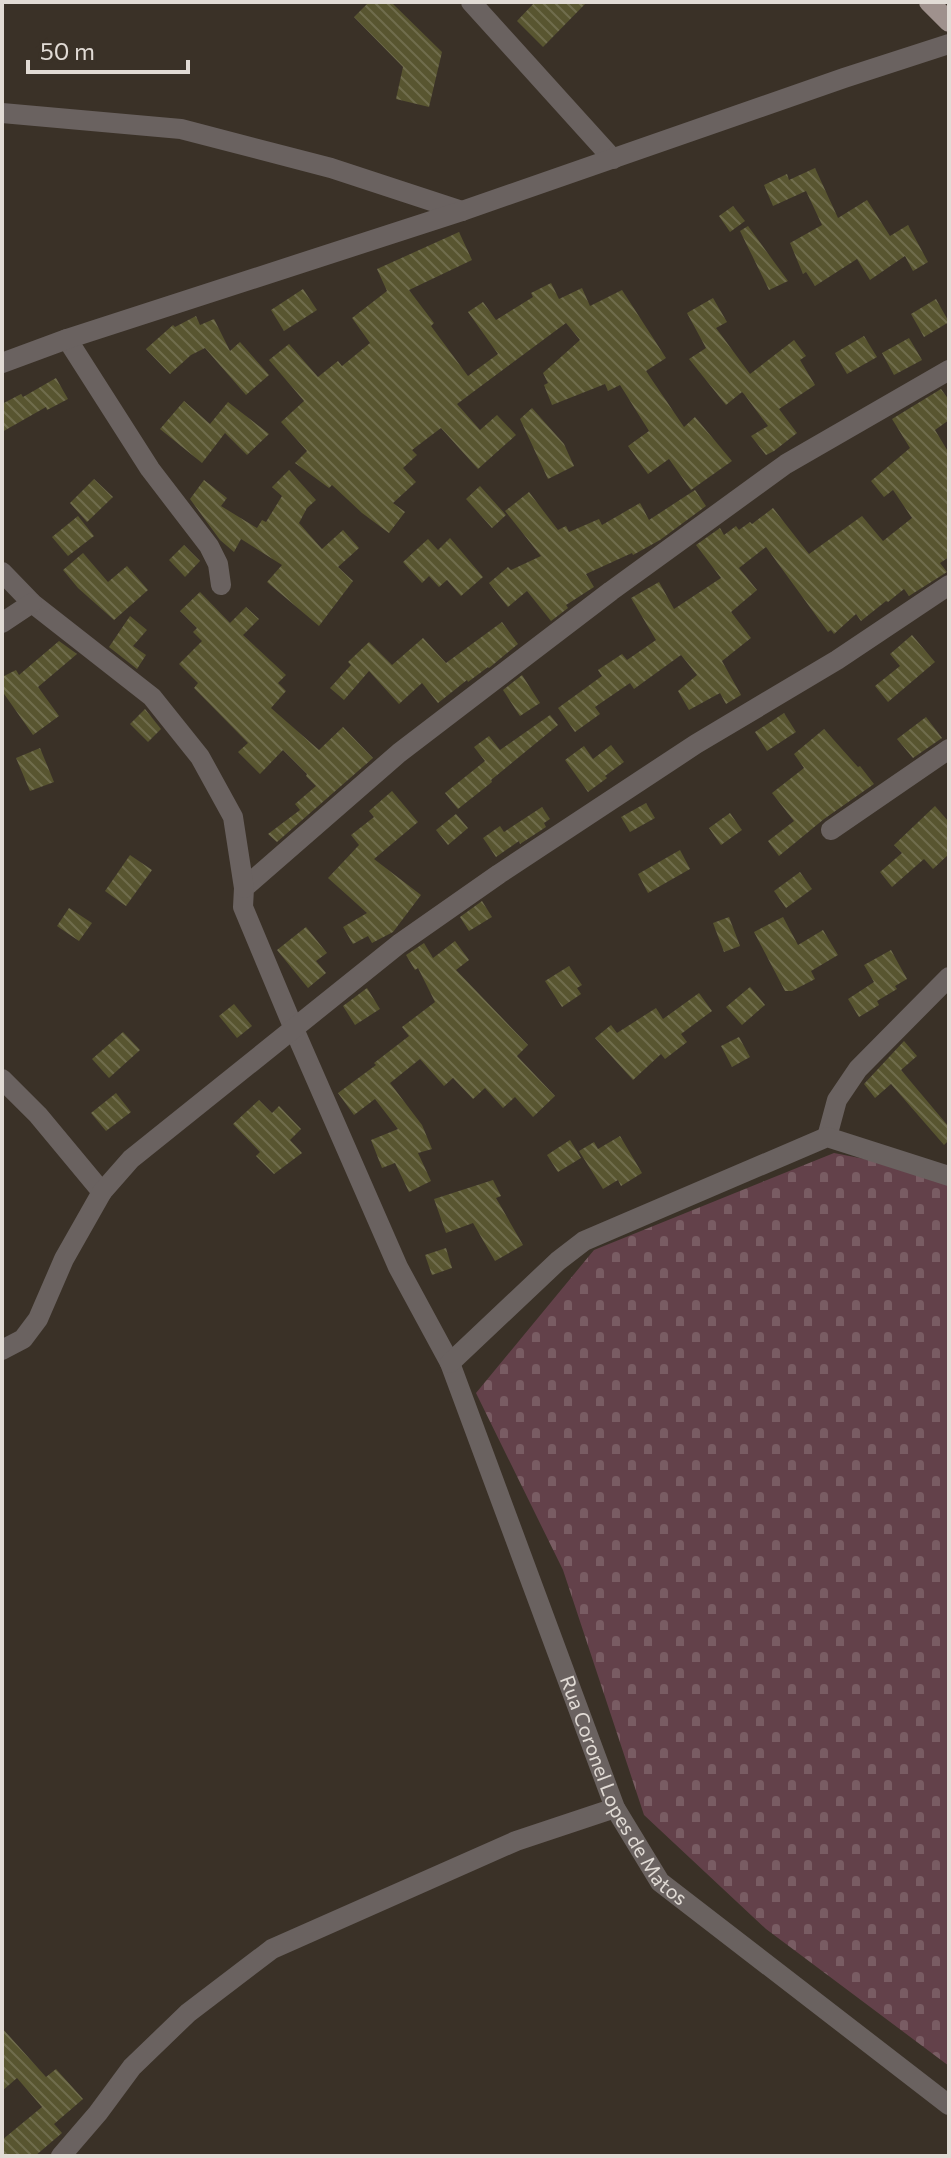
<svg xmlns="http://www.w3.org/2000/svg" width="951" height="2158" font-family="Commissioner,sans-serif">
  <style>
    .cemetery { fill: url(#cemetery-stones) }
    .building { fill: url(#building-back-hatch) }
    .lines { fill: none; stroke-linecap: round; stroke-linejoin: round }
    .minor { stroke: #6a6260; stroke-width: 20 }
    .major { stroke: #9f918d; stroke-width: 20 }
    .labels { text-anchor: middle; stroke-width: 6; stroke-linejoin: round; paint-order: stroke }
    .street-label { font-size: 20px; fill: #e1dbd5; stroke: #3a3127 }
  </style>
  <defs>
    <pattern id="cemetery-stones" width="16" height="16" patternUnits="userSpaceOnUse" patternTransform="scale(2)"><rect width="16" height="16" fill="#63414a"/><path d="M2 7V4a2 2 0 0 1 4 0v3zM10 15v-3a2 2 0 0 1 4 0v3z" fill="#795c63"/></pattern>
    <pattern id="building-back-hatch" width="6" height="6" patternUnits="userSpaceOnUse" patternTransform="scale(2)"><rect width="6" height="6" fill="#585530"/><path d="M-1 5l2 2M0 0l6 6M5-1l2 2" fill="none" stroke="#706d4d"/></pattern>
  </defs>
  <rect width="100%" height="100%" fill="#3a3127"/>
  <path class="cemetery" d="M834,1153L885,1163L949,1183V2066L766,1929L644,1815L563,1570L476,1393L594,1250Z"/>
  <g class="building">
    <path d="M369,2H391L442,52L429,107L396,99L403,67L354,17Z"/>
    <path d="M535,2H587L543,47L517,21Z"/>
    <path d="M815,168L838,218L867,200L890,236L908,225L928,262L913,271L905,256L870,280L857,259L815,286L806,272L803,274L790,243L822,225L806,191L773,206L764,185L787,174L789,180Z"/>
    <path d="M733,206L745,221L730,232L719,216Z"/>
    <path d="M748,226L788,281L769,290L740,231Z"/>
    <path d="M459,232L472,260L409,290L434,323L431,326L468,376L498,354L468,312L483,302L496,320L533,297L531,293L551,283L559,299L582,288L590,306L622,290L666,358L646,371L684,427L695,417L732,461L691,490L669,459L648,474L628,446L649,431L620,385L608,391L605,384L552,405L544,385L548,383L543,373L580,340L566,323L457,404L480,430L497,415L516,435L478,469L441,428L412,450L417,455L403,468L416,482L393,503L405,512L389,533L362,513L332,485L329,488L295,463L307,451L281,422L304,401L269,360L289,344L318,377L338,361L342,366L370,343L352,318L387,291L377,269Z"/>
    <path d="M303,289L317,310L284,331L271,310Z"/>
    <path d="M713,298L727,322L716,328L750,374L794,340L806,356L800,360L815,385L779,409L797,433L774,451L766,455L751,436L768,426L744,394L742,392L726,405L689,359L706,348L687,313Z"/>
    <path d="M936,299L949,322L924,337L911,314Z"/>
    <path d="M196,316L200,325L214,319L230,351L240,342L269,375L246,395L205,348L191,355L170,374L146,349L173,325L175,327Z"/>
    <path d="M864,336L877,357L847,374L835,353Z"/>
    <path d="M909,338L922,360L894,375L882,353Z"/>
    <path d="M56,378L68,399L47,410L46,407L2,432V404L21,394L23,397Z"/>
    <path d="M941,389L949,400V420L935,430L949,453V557L940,563L947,572L909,596L904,589L888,602L886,601L861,621L856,614L834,634L831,630L828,632L766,547L739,568L757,590L731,612L751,638L722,661L741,695L726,704L720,693L689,710L678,691L697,675L681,655L634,689L630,683L595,707L600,714L575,732L558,708L602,676L598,670L622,654L627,660L656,640L631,598L659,582L674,609L721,578L696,545L720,528L724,535L736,526L739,530L750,522L752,524L773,508L809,554L862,516L883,541L912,518L893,490L884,497L871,481L910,448L892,419Z"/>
    <path d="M184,401L210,424L228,402L269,434L247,455L225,433L202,463L160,429Z"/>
    <path d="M532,408L564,444L574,466L548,479L520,419Z"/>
    <path d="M289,470L316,500L307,508L299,523L322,549L343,530L359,548L338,567L353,581L319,626L267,582L282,565L241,539L234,552L220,540L190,499L204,480L227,498L221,506L257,528L262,520L266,522L282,496L272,487Z"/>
    <path d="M94,479L113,497L87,522L70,503Z"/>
    <path d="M480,486L506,515L492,528L466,499Z"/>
    <path d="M695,490L706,506L660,540L633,555L632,553L586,574L594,587L566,605L568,608L551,621L527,591L508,607L489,583L508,567L511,570L541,556L505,511L529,492L558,530L566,526L569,532L599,519L602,525L640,503L649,520Z"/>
    <path d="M78,516L94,536L68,556L52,537Z"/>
    <path d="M450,538L483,577L461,596L447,580L439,587L429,576L422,583L403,562L428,539L438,550Z"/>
    <path d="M184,545L200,561L185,577L169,560Z"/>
    <path d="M83,553L108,582L127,566L148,590L114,620L78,588L63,570Z"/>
    <path d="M200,592L230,623L246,607L259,619L243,635L286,675L278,683L286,691L271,708L319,750L343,727L373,758L277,842L268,834L300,810L295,804L316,786L306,776L307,774L283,750L260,774L238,752L248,743L194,688L198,683L179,664L202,641L193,632L197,628L180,611Z"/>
    <path d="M130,616L147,630L133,646L146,655L137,669L109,647Z"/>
    <path d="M502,622L518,644L489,668L488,667L468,682L467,680L438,703L422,683L399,704L369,671L344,700L330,688L351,665L348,662L369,642L392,665L423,638L446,663Z"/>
    <path d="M912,635L935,662L888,702L875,686L900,666L890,654Z"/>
    <path d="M59,641L77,654L38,687L59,716L33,735L2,691V677L16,670L19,675Z"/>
    <path d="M522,675L540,703L520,716L503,690Z"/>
    <path d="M145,709L161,729L148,742L130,724Z"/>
    <path d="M784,713L796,732L767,751L755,732Z"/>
    <path d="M550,715L558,725L491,780L492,782L458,809L445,793L485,761L474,747L489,736L500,750Z"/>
    <path d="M926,717L942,738L913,758L897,739Z"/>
    <path d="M824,729L858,767L860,766L874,784L824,819L779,856L768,841L794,821L772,793L804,768L794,754Z"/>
    <path d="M611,745L624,762L605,776L607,778L588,792L565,760L584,746L593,759Z"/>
    <path d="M40,748L54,782L30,791L16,758Z"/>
    <path d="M392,791L418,822L374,859L421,895L393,932L372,943L368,936L353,944L343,927L367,913L328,878L359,845L351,835L374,817L369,811Z"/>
    <path d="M646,803L655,818L630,832L621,817Z"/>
    <path d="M935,806L949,822V854L933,869L924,859L892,887L880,872L902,853L894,845Z"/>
    <path d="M542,807L550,819L544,823L546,827L520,844L519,841L496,857L483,838L500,826L504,832Z"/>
    <path d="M730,813L742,830L721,845L709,828Z"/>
    <path d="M456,814L468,828L448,845L436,830Z"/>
    <path d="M680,850L690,869L648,893L638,874Z"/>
    <path d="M130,855L152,870L126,906L105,891Z"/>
    <path d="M800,872L812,889L786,908L774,891Z"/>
    <path d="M482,901L492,917L469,931L460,917Z"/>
    <path d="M69,908L92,923L79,941L57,926Z"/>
    <path d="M729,917L740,946L724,952L713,923Z"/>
    <path d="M783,917L798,945L823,930L838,955L811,971L815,979L792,991H785L754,932Z"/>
    <path d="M306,927L327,953L316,961L326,973L308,988L277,950Z"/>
    <path d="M455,941L469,960L456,970L528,1045L517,1056L555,1096L533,1117L515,1097L503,1108L485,1088L473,1099L453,1078L444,1086L420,1059L390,1083L422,1125L432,1149L418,1153L431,1181L409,1192L395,1163L382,1168L371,1140L398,1129L375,1099L354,1115L338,1093L376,1065L374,1063L409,1036L402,1027L435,1002L418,968L415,970L406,955L424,943L433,958Z"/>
    <path d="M891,950L907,979L895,986L897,989L877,1001L879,1005L859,1017L848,999L874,982L864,965Z"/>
    <path d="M569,966L582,985L577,988L581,994L562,1007L545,981Z"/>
    <path d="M750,987L765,1005L742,1025L726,1007Z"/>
    <path d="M367,988L380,1009L355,1025L343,1006Z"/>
    <path d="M699,993L712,1011L681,1034L687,1042L665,1059L661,1054L633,1080L595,1038L611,1025L617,1033L656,1008L663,1019Z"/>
    <path d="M234,1004L252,1026L237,1038L219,1016Z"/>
    <path d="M123,1032L140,1050L109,1078L92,1059Z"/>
    <path d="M739,1037L750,1057L732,1067L721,1046Z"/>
    <path d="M904,1041L917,1056L901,1070L949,1127V1140L944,1145L891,1084L875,1098L864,1084Z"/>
    <path d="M116,1093L131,1112L106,1131L91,1113Z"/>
    <path d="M259,1100L272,1113L279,1106L301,1129L290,1140L302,1153L274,1174L256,1156L260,1152L233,1124Z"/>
    <path d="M620,1136L642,1173L621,1186L618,1180L603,1189L579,1151L594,1142L598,1149Z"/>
    <path d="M570,1140L581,1158L558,1172L547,1155Z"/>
    <path d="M493,1180L501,1196L496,1198L523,1245L495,1261L473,1223L446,1233L434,1199Z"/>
    <path d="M446,1248L452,1268L432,1275L425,1255Z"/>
    <path d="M2,2028L46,2077L56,2069L83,2099L54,2124L62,2133L35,2156H2V2140L42,2107L17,2078L2,2091Z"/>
  </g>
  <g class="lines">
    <g class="minor">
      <path d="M471,2L613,159"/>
      <path d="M2,113L181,129L331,168L462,211"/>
      <path d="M67,339L150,469L209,546L218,564L221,585"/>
      <path d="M2,363L67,339L462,211L844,78L949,44"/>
      <path id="s1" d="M949,370L786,464L611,591L399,753L244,888L243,907L294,1029L398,1267L450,1363L615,1808L660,1882L949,2105"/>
      <path d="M2,572L32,603L152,697L200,757L233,817L244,888"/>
      <path d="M2,623L32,603"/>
      <path d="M831,830L949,749"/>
      <path d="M2,1079L38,1115L102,1192"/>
      <path d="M827,1137L837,1100L858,1069L949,977"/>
      <path d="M2,1350L23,1339L38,1319L64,1259L102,1192L131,1159L399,944L499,874L696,744L837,660L949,585"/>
      <path d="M450,1363L558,1261L584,1241L827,1137L949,1176"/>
      <path d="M61,2156L98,2113L132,2067L188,2013L272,1949L516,1841L615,1808"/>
    </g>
    <path class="major" d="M929,2L949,22"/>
  </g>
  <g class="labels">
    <g class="street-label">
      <text dy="7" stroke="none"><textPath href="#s1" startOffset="1860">Rua Coronel Lopes de Matos</textPath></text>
    </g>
  </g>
  <rect width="951" height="2158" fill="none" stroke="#e1dbd5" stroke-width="8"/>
  <path d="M28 60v12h160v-12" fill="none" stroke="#e1dbd5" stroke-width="4"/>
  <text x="40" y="60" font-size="24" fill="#e1dbd5" stroke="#3a3127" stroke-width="6" paint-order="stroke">50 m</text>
</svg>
